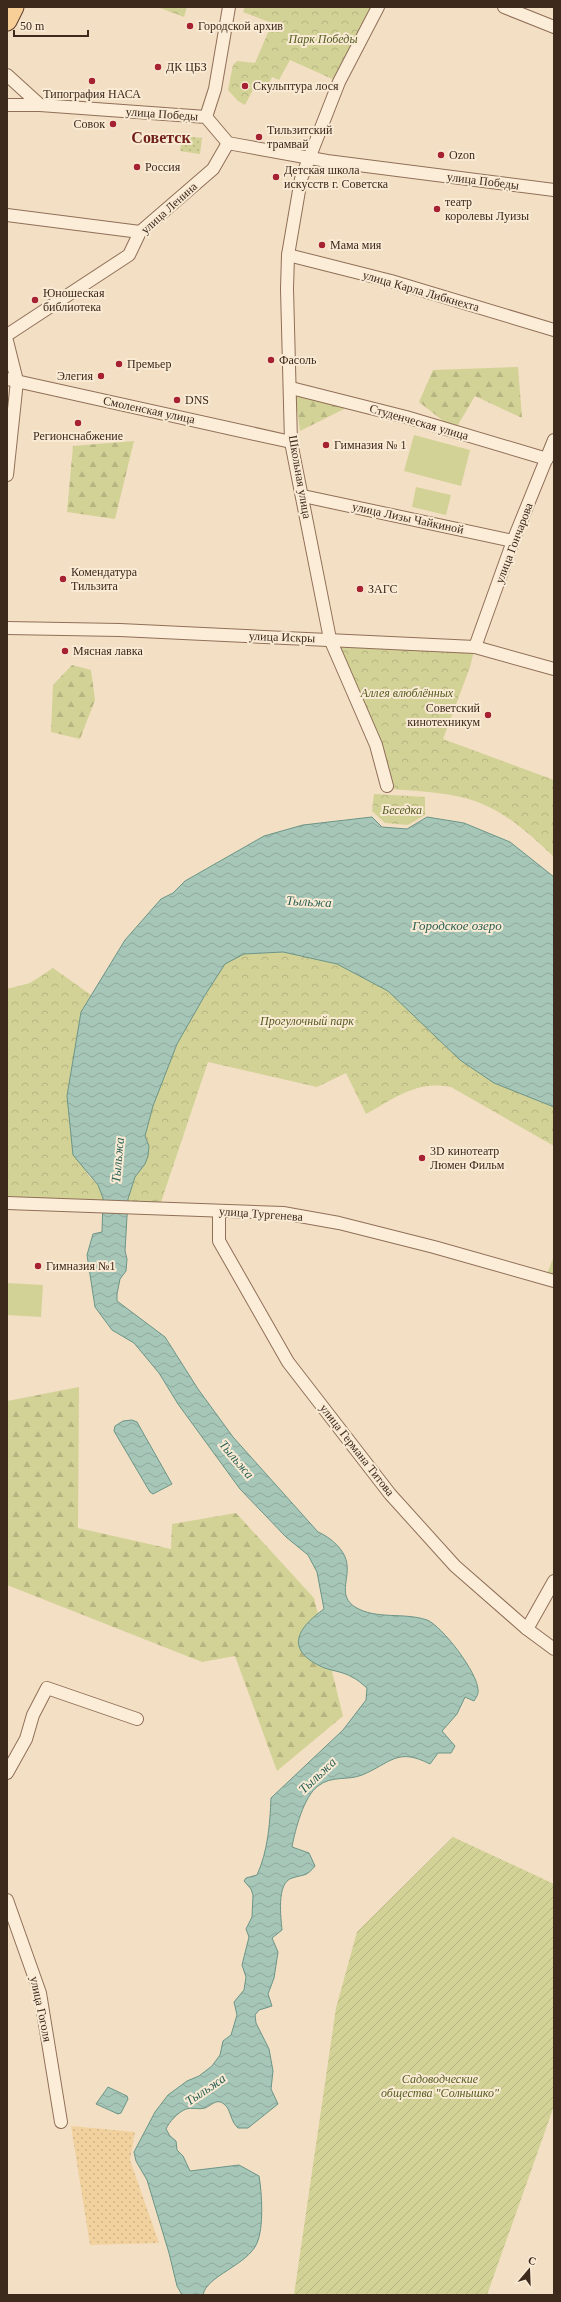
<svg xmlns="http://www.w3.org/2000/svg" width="561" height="2302" font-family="Georgia,serif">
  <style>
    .grass { fill: url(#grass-dots) }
    .forest { fill: url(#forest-firs) }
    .sand { fill: url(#sand-dots) }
    .park { fill: url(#park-crowns) }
    .garden { fill: url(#garden-furrows) }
    .pitch { fill: #d3d296 }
    .water { fill: url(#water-waves); stroke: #6b9586 }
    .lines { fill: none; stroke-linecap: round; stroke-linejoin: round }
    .street-casing { stroke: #906f58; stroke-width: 14 }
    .primary-casing { stroke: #5d3d2c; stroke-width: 21 }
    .street { stroke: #fcedd8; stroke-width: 12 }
    .primary { stroke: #f9cf98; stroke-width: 19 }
    .poi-dot { fill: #a62132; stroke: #f9ead4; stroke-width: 1.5 }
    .labels { text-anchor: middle; stroke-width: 4; stroke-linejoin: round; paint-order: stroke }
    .poi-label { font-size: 12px; fill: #3e291d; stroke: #f9ead4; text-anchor: start }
    .park-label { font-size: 12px; font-style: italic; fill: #565d22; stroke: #f9ead4 }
    .street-label { font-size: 12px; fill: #3e291d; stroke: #f9ead4 }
    .water-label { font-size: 13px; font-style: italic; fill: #2b6056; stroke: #f9ead4 }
    .district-label { font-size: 16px; font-weight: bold; fill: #701f18; stroke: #f9ead4 }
  </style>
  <defs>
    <pattern id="grass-dots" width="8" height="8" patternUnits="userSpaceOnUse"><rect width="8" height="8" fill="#d3d296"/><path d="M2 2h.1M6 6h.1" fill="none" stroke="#b6b481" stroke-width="1.8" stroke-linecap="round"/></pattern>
    <pattern id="forest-firs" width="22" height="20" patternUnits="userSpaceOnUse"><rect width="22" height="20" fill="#d3d296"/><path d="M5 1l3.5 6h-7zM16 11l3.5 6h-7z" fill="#b6b481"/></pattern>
    <pattern id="sand-dots" width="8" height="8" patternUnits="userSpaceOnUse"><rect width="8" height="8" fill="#f1d19e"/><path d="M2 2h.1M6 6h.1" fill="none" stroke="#d0b388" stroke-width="1.8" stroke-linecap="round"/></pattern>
    <pattern id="park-crowns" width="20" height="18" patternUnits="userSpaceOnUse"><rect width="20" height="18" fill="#d3d296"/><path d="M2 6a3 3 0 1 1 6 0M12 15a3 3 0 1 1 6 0" fill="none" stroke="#b6b481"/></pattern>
    <pattern id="garden-furrows" width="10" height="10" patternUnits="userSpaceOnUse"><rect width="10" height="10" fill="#d3d296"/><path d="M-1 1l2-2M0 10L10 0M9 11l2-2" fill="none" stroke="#b6b481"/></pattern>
    <pattern id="water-waves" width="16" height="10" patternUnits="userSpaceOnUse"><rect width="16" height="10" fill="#a6c6b8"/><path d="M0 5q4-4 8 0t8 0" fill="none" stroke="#90aa9e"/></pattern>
  </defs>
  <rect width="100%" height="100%" fill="#f3dfc4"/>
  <path class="grass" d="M182,136L202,138L200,154L180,151Z"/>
  <g class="forest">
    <path d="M518,367L522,418L475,396L455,430L419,402L433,370Z"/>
    <path d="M295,395L346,408L300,431Z"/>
    <path d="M134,441L115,519L67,512L73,446Z"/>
    <path d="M72,665L91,670L95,700L80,739L51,732L53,685Z"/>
    <path d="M79,1387L78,1528L171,1549L172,1524L236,1513L314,1598L343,1716L277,1771L235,1656L202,1662L7,1585V1401Z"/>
  </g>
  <path class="sand" d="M71,2126L135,2132L130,2160L159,2243L90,2245Z"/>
  <g class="park">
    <path d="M157,7H187L184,17Z"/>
    <path d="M245,7H378L339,82L290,60L279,80L272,77L266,89L256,84L245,105L238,101L228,90L233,65L237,61L255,63L272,23L243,12Z"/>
    <path d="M330,639L475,647L470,667L443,739L554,780V857C532,836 508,814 480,803C453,792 417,791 389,789Z"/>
    <path d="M374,794L425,797V815L408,825L385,823L372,811Z"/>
    <path d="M283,952L337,964L388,991L460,1060L554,1107V1146L451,1087C417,1080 395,1098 366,1114L346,1073L317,1087L208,1062L159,1208L128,1207V1199L135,1177L145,1164L149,1146L145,1136L153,1106L177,1044L205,995L225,964L244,954Z"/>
    <path d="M53,968L91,995L81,1012L67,1096L87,1174L98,1185L103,1198L102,1206L7,1203V989L30,983Z"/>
    <path d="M554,1256V1281L545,1279Z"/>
  </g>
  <path class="garden" d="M453,1837L554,1884V2106L487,2295H294L336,2008L357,1932Z"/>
  <g class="pitch">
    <path d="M414,435L470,450L461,486L404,471Z"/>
    <path d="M416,487L451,495L446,515L412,507Z"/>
    <path d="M7,1283L43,1285L41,1317L7,1315Z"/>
  </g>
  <g class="water">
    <path d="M372,817L382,827L407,829L427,817L464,823L510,842L554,877V1107L494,1083L460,1060L388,991L337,964L283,952L244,954L225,964L205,995L177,1044L153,1106L145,1136L149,1146L148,1156L145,1164L135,1177L128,1199L125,1251L127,1259L126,1271L120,1279L117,1294V1301L165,1337L198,1389L233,1437L318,1532C330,1537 346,1550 347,1565C349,1580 338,1596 355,1607C376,1620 404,1612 427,1620C442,1626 478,1673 478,1690C479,1693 476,1698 474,1701L465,1697L457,1714L442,1731L455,1746L451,1753H438L430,1764C397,1747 391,1763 362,1775C347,1781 332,1775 318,1786C304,1796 295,1830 292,1847L309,1853L315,1866C306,1877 305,1874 292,1878C276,1883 281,1918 282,1930L272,1938L278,1952L274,1978L268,1994L272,2006L259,2010L255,2015L256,2023L269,2049L273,2071L271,2089L278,2104L248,2128H238C230,2121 231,2109 224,2104C217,2098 212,2105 205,2108C199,2110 191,2107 186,2109C178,2112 169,2122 166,2129L170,2136L176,2141L177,2150L183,2156L190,2171L239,2165L259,2176C262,2193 264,2228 257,2243C248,2265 206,2276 203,2295H182L177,2286L169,2253L147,2180L136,2161L134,2152L155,2112L168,2095L187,2081L199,2076L212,2066L220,2055L223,2041L231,2035L237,2015L234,2002L244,1990L246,1977L242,1965L249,1937L246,1929L252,1917L253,1895L251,1889L244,1881L246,1878L257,1875C268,1851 270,1823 271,1798L343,1730L366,1700L367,1688C362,1684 357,1679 352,1677C342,1671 330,1671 320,1666C283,1648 300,1626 324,1609L317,1572L308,1555L286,1537L240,1489L178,1404L159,1373L134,1343L112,1330L95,1307L87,1255L93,1234L102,1232L103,1198L98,1185L73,1155L67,1096L81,1012L125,940L161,899L173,893L185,881L264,836L303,825Z"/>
    <path d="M132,1420L137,1422L172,1484L153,1494L150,1492L114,1431L115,1426L123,1421Z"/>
    <path d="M108,2087L127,2096L128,2099L121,2113L118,2114L96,2104Z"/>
  </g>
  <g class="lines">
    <defs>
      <g id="street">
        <path d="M378,7L339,82L301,179L288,255L287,289L291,442L330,639L376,745L387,786"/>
        <path d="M504,7L554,27"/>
        <path d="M7,75L40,105L206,117L228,143L233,144L327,161L554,190"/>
        <path d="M7,105H40"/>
        <path d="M206,117L215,89L229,7"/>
        <path d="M7,215L140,232"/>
        <path d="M288,255L391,281L554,330"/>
        <path d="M7,335L129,255L140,232L213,169L228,143"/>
        <path d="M7,341L17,381L7,475"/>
        <path d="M7,379L291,442"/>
        <path d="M291,388L406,417L547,459"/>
        <path d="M303,496L513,541"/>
        <path d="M7,628L120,630L475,647L554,669"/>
        <path d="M475,647L513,541L554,440"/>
        <path d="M7,1203L283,1213L339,1223L434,1247L554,1281"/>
        <path d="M219,1211V1241L288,1362L390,1494L455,1566L527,1629L554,1649"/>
        <path d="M527,1629L554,1581"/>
        <path d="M7,1773L26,1739L33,1715L47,1688L137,1719"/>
        <path d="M7,1900L40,1993L61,2122"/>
      </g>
      <path id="primary" d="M7,21L14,7"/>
    </defs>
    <use href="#street" class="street-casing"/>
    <use href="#primary" class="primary-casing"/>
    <use href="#street" class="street"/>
    <use href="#primary" class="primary"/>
  </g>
  <g class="poi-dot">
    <circle cx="190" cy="26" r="4"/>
    <circle cx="158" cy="67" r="4"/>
    <circle cx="92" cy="81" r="4"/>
    <circle cx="245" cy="86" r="4"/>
    <circle cx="113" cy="124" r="4"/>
    <circle cx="259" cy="137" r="4"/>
    <circle cx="441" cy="155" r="4"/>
    <circle cx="137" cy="167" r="4"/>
    <circle cx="276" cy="177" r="4"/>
    <circle cx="437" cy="209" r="4"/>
    <circle cx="322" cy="245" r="4"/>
    <circle cx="35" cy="300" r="4"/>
    <circle cx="271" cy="360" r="4"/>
    <circle cx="119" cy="364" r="4"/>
    <circle cx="101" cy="376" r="4"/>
    <circle cx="177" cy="400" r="4"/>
    <circle cx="78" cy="423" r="4"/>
    <circle cx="326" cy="445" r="4"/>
    <circle cx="63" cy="579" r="4"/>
    <circle cx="360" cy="589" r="4"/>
    <circle cx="65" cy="651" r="4"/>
    <circle cx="488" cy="715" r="4"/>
    <circle cx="422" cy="1158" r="4"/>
    <circle cx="38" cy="1266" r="4"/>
  </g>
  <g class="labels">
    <g class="poi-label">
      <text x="198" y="30">Городской архив</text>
      <text x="166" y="71">ДК ЦБЗ</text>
      <text x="253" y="90">Скульптура лося</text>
      <text x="92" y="98" text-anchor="middle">Типография НАСА</text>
      <text x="105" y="128" text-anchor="end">Совок</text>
      <text x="267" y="134">Тильзитский<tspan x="267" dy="14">трамвай</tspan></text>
      <text x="449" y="159">Ozon</text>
      <text x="145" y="171">Россия</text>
      <text x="284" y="174">Детская школа<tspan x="284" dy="14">искусств г. Советска</tspan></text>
      <text x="445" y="206">театр<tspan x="445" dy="14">королевы Луизы</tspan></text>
      <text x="330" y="249">Мама мия</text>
      <text x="43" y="297">Юношеская<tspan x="43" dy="14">библиотека</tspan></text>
      <text x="279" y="364">Фасоль</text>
      <text x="127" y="368">Премьер</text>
      <text x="93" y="380" text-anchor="end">Элегия</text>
      <text x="185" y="404">DNS</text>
      <text x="78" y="440" text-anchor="middle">Регионснабжение</text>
      <text x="334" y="449">Гимназия № 1</text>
      <text x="71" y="576">Комендатура<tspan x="71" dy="14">Тильзита</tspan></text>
      <text x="368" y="593">ЗАГС</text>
      <text x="73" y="655">Мясная лавка</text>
      <text x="480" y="712" text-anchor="end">Советский<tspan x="480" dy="14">кинотехникум</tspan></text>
      <text x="430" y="1155">3D кинотеатр<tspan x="430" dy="14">Люмен Фильм</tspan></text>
      <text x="46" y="1270">Гимназия №1</text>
    </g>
    <g class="park-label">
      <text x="323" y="43">Парк Победы</text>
      <text x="407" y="697">Аллея влюблённых</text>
      <text x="402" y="814">Беседка</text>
      <text x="307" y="1025">Прогулочный парк</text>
      <text x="440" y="2083">Садоводческие<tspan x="440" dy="14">общества "Солнышко"</tspan></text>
    </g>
    <g class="street-label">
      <text transform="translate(162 114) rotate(4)" y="4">улица Победы</text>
      <text transform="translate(483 181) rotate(7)" y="4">улица Победы</text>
      <text transform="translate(169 208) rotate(-42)" y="4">улица Ленина</text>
      <text transform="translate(421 291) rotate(16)" y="4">улица Карла Либкнехта</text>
      <text transform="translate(149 410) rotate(12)" y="4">Смоленская улица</text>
      <text transform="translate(419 422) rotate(16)" y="4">Студенческая улица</text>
      <text transform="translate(300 477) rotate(80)" y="4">Школьная улица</text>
      <text transform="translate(408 518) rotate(12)" y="4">улица Лизы Чайкиной</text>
      <text transform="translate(514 543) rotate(-69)" y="4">улица Гончарова</text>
      <text transform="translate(282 637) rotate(2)" y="4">улица Искры</text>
      <text transform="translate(261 1214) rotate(4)" y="4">улица Тургенева</text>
      <text transform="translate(357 1450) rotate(52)" y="4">улица Германа Титова</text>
      <text transform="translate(41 2009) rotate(78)" y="4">улица Гоголя</text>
    </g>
    <g class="water-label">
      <text transform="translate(309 901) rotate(3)" y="5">Тыльжа</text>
      <text x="457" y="930">Городское озеро</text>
      <text transform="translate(117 1160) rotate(-85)" y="5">Тыльжа</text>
      <text transform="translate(237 1459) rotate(50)" y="5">Тыльжа</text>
      <text transform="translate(317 1775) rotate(-43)" y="5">Тыльжа</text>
      <text transform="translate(205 2089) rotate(-34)" y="5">Тыльжа</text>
    </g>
    <g class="district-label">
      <text x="161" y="143">Советск</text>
    </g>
  </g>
  <rect width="561" height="2302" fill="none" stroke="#3e291d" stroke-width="16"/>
  <g transform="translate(529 2270) rotate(19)" stroke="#f9ead4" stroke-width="3" paint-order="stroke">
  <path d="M0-3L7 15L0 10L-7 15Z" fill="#3e291d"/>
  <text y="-6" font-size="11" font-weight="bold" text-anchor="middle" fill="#3e291d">С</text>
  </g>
  <path d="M14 30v6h74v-6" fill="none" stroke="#3e291d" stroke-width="2"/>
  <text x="20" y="30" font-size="12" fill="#3e291d" stroke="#f9ead4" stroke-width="3" paint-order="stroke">50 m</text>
</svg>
